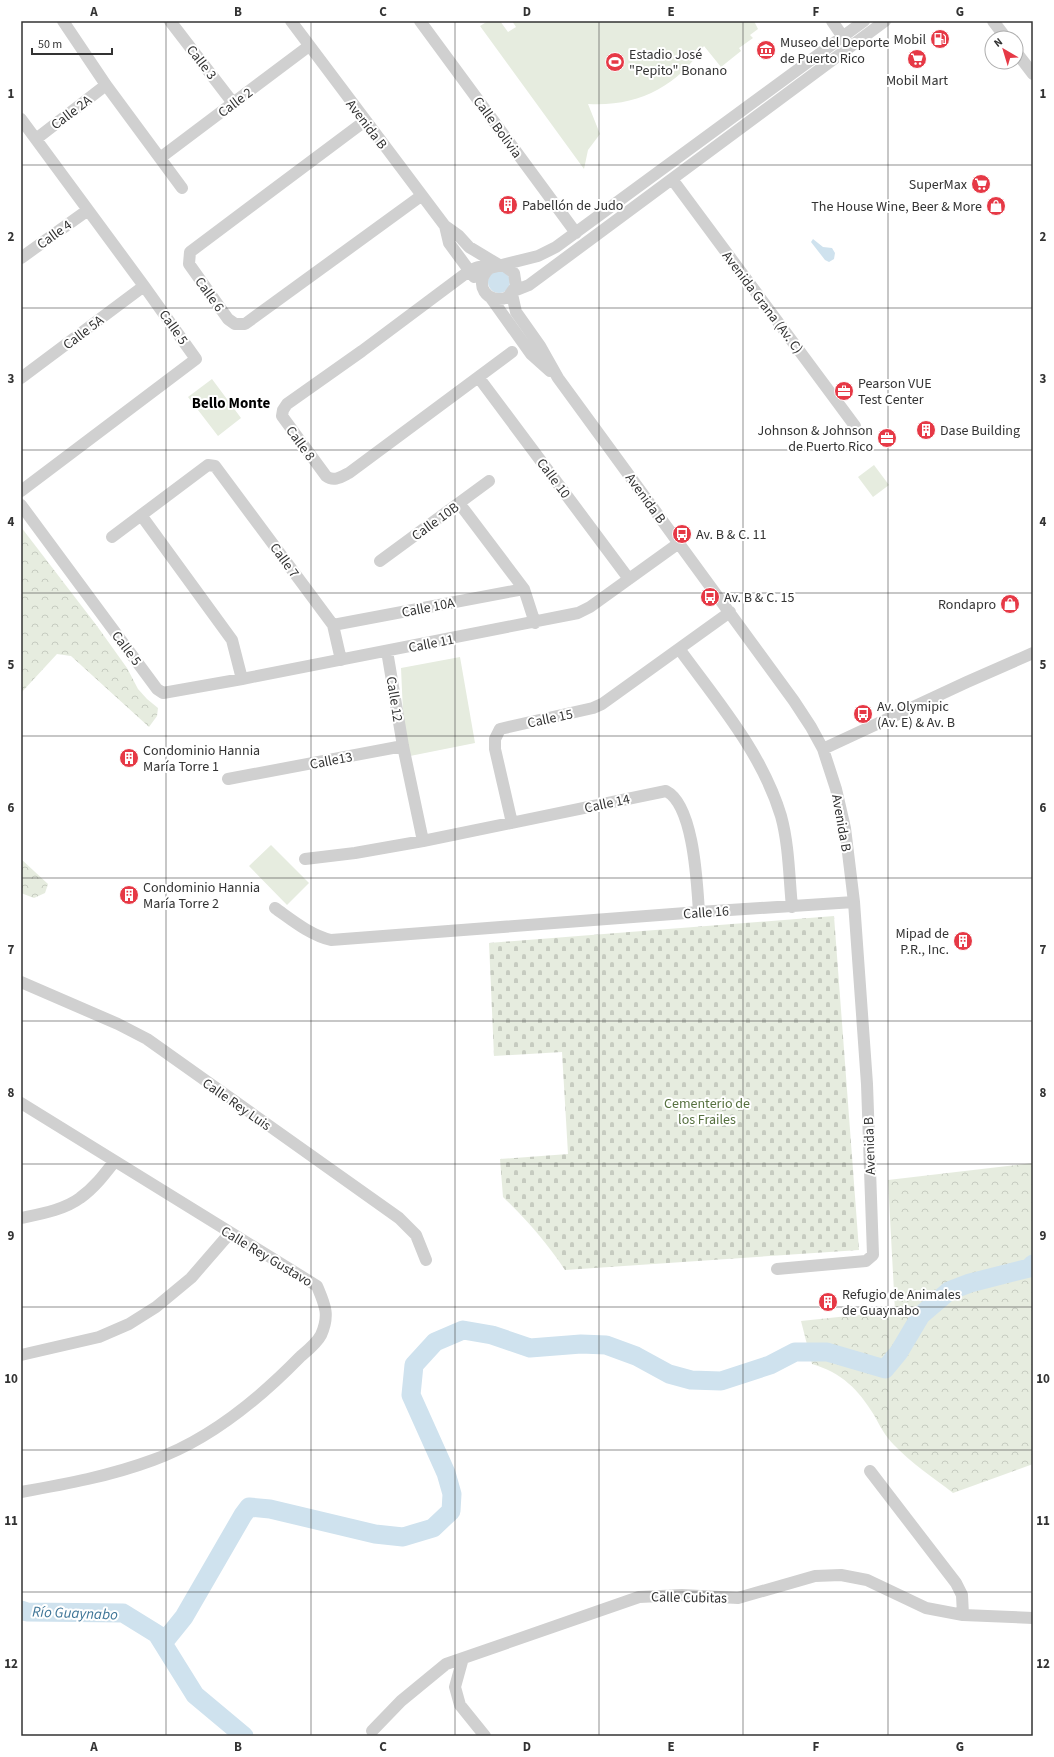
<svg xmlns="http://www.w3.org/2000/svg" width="1054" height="1757" font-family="'Source Sans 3',sans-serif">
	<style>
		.grass { fill: #e6ecdf }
		.forest { fill: url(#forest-crowns) }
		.cemetery { fill: url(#cemetery-stones) }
		.water { fill: #cfe2ee }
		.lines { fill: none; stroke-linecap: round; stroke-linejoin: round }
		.river { stroke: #cfe2ee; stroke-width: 19 }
		.street { stroke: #d0d0d0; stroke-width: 12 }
		.grid { fill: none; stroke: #333; stroke-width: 1; stroke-opacity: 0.55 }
		.labels { text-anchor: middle; stroke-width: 4; stroke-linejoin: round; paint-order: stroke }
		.poi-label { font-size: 14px; fill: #333; stroke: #fff; text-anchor: start }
		.street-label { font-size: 14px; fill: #333; stroke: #fff }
		.park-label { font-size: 14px; fill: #56703f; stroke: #fff }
		.neighbourhood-label { font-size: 15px; font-weight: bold; fill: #000; stroke: #fff }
		.water-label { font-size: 15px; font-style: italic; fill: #3f7597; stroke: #fff }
		.neatline { fill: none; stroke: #333; stroke-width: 1.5 }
		.grid-label { font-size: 13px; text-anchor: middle; font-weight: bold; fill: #333 }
	</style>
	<defs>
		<pattern id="forest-crowns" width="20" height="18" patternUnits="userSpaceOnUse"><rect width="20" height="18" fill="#e6ecdf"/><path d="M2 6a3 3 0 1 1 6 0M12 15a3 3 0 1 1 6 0" fill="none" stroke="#c6cbc0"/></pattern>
		<pattern id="cemetery-stones" width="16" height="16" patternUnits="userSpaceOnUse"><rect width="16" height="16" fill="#e6ecdf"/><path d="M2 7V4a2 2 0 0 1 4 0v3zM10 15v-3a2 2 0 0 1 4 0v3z" fill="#c6cbc0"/></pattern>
	</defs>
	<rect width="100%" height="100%" fill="#fff"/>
	<path class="grass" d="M488,21H500L508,32L516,27L512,21H754L758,29L750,35L753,38L739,48L741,51L721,67L704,46C677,87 637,107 588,104L600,134L588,150L584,169L480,26Z
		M212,379L241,418L218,436L188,397Z
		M874,465L889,485L873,497L858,477Z
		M460,657L475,743L405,757L401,668Z
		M271,845L309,883L287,905L249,866Z"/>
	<path class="forest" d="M21,527L97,626L127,668L138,689L147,699L158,708L157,716L149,727L71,656L57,654L21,693Z
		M21,859L48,884L45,893L34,898L21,893Z
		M1033,1163V1464L953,1493C934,1478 911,1463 894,1445C885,1436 880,1426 874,1415C858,1389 842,1373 812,1364L801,1321L895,1311L888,1180Z"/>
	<path class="cemetery" d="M834,916L859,1250L565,1270C546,1242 527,1220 503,1197L500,1159L568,1154L562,1052L494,1056L489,943Z"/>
	<path class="water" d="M813,239L823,247L832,248L835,253L834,259L829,262L825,260L811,242Z
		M488 282a11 11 0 1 1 22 0a11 11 0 1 1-22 0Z"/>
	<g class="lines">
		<path class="river" d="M21,1610L27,1612L123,1613L157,1634L195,1695L244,1736
			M163,1643L184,1617L243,1515L249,1507L270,1509L375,1534L403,1537L433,1528L451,1511L452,1494L446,1473L411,1395L414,1365L435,1342L463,1330L492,1335L530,1348L581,1344L606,1345L636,1356L669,1374L691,1380L721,1381L770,1365L795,1352H827L885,1369L899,1352L921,1315L949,1291L970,1283L1029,1268L1033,1264"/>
		<path class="street" d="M63,21L106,85L182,188
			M170,21L233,103
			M291,21L445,226L459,236L469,247L499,265
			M420,21L576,233
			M832,21L843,37
			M993,21L1006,38
			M1016,52L1033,74
			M21,119L144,286L196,359L21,491
			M365,121L190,252L189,264L228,319L235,324H245L421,196
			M36,139L106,85
			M160,158L309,46
			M672,179L855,426
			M445,226L449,243L474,277
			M21,258L88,210
			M503,265L514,273L516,286L508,297C487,306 472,283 490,268L538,256L556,247L864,21
			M490,268C482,265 477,267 469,271L362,351L287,404L283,410L282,416L326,476C334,482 341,477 349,473L512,352
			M514,291L529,285L885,21
			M512,294L516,312L540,346L558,378L794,701L811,727L823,749L836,789L845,828L854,902L867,1084L873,1255L866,1261L777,1269
			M491,298L531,354L550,371
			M21,378L144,286
			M479,378L629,579
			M459,503L524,589L535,623
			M21,505L157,689L163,693L242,679L578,613L590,607L679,543
			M141,515L232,640L242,679
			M112,537L208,465L215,466L333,625L341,660
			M380,561L489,481
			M333,625L524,589
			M680,650C718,702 762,753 781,816C789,845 789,877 792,907
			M387,651L403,746L423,841
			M823,749L967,682L1033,653
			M228,779L403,746
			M512,823L495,749V739L500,729L593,708L602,704L730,612
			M305,859L355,853L423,841L666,791C694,805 697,884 699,912
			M275,908C292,920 310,935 331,940L699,912L854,902
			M21,982L118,1024L147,1039L399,1218L416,1235L426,1260
			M21,1103L317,1286C325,1305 330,1315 321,1335C317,1343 307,1351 300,1357C259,1399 210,1440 153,1460C110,1476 66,1484 21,1492
			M21,1218C40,1214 64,1210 80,1198C94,1188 104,1175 114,1162
			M21,1355L99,1337L129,1324L156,1307L191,1278L230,1233
			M870,1471L956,1583L962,1595L963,1615
			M463,1658L455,1687L460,1705L485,1736
			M372,1731L401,1701L446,1664L639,1597L682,1595L738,1598L815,1576L841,1575L867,1580L926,1608L963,1615L1033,1618"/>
	</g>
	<path class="grid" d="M166,21V1736M311,21V1736M455,21V1736M599,21V1736M743,21V1736M888,21V1736M21,165H1033M21,308H1033M21,450H1033M21,593H1033M21,736H1033M21,878H1033M21,1021H1033M21,1164H1033M21,1307H1033M21,1450H1033M21,1592H1033"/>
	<defs>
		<symbol id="fuel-disc" viewBox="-11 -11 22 22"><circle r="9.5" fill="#e63946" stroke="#fff"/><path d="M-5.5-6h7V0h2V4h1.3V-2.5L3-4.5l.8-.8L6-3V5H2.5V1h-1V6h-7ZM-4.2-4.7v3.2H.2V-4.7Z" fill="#fff"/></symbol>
		<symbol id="museum-disc" viewBox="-11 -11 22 22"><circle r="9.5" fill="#e63946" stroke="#fff"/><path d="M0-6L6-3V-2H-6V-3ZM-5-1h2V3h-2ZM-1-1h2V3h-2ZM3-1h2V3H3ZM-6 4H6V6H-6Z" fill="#fff"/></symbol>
		<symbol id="supermarket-disc" viewBox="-11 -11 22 22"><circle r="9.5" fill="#e63946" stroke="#fff"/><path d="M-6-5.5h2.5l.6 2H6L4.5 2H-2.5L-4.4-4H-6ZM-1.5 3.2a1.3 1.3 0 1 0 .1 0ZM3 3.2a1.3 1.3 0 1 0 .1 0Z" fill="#fff"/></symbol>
		<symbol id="stadium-disc" viewBox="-11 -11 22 22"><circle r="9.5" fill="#e63946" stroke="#fff"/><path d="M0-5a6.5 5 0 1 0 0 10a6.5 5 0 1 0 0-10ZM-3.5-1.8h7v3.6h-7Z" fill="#fff"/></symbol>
		<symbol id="building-disc" viewBox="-11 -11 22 22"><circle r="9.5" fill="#e63946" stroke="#fff"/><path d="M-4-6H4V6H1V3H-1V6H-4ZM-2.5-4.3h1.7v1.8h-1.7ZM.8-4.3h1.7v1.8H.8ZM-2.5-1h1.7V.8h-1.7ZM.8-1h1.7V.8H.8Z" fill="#fff"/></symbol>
		<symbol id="shop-disc" viewBox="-11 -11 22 22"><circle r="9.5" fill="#e63946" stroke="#fff"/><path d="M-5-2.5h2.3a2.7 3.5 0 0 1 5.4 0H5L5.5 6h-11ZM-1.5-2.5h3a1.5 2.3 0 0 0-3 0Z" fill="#fff"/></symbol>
		<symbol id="office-disc" viewBox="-11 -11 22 22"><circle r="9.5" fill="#e63946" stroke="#fff"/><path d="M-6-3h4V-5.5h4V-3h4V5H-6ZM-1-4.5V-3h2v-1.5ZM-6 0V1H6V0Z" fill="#fff"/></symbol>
		<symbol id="bus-disc" viewBox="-11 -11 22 22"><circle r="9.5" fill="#e63946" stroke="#fff"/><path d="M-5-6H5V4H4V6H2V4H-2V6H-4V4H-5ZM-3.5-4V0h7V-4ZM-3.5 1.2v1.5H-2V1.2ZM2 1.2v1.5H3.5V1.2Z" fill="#fff"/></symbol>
	</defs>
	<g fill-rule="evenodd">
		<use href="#fuel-disc" x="929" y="28" width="22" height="22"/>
		<use href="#museum-disc" x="755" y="39" width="22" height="22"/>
		<use href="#supermarket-disc" x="906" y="48" width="22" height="22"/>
		<use href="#stadium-disc" x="604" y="51" width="22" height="22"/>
		<use href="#supermarket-disc" x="970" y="173" width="22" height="22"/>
		<use href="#building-disc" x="497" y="194" width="22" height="22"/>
		<use href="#shop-disc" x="985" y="195" width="22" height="22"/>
		<use href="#office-disc" x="833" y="380" width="22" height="22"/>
		<use href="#building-disc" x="915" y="419" width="22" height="22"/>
		<use href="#office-disc" x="876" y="427" width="22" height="22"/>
		<use href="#bus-disc" x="671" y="523" width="22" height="22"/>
		<use href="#bus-disc" x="699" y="586" width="22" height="22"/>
		<use href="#shop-disc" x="999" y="593" width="22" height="22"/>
		<use href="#bus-disc" x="852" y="703" width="22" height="22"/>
		<use href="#building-disc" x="118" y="747" width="22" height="22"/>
		<use href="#building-disc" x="118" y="884" width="22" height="22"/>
		<use href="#building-disc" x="952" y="930" width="22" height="22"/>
		<use href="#building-disc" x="817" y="1291" width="22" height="22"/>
	</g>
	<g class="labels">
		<g class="poi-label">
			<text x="926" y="44" text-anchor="end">Mobil</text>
			<text x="780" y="47">Museo del Deporte<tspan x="780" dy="16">de Puerto Rico</tspan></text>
			<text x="629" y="59">Estadio José<tspan x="629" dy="16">"Pepito" Bonano</tspan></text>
			<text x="917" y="85" text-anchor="middle">Mobil Mart</text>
			<text x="967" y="189" text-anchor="end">SuperMax</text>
			<text x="522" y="210">Pabellón de Judo</text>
			<text x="982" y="211" text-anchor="end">The House Wine, Beer &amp; More</text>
			<text x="858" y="388">Pearson VUE<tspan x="858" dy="16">Test Center</tspan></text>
			<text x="873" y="435" text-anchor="end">Johnson &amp; Johnson<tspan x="873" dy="16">de Puerto Rico</tspan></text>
			<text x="940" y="435">Dase Building</text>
			<text x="696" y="539">Av. B &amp; C. 11</text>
			<text x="724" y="602">Av. B &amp; C. 15</text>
			<text x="996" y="609" text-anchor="end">Rondapro</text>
			<text x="877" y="711">Av. Olymipic<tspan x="877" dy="16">(Av. E) &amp; Av. B</tspan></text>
			<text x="143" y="755">Condominio Hannia<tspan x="143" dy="16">María Torre 1</tspan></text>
			<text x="143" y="892">Condominio Hannia<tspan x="143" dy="16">María Torre 2</tspan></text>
			<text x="949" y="938" text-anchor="end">Mipad de<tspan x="949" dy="16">P.R., Inc.</tspan></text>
			<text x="842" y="1299">Refugio de Animales<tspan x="842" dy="16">de Guaynabo</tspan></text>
		</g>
		<g class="street-label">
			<text transform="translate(202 62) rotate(52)" y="5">Calle 3</text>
			<text transform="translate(235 102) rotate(-37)" y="5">Calle 2</text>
			<text transform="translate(71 112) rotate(-37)" y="5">Calle 2A</text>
			<text transform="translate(367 124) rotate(53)" y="5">Avenida B</text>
			<text transform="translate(498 127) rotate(54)" y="5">Calle Bolivia</text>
			<text transform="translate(54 234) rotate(-36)" y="5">Calle 4</text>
			<text transform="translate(210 294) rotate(54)" y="5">Calle 6</text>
			<text transform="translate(763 302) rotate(53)" y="5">Avenida Grana (Av. C)</text>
			<text transform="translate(174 327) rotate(55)" y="5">Calle 5</text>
			<text transform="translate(83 332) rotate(-37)" y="5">Calle 5A</text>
			<text transform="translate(301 443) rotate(54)" y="5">Calle 8</text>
			<text transform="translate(554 478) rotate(53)" y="5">Calle 10</text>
			<text transform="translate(646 498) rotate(54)" y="5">Avenida B</text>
			<text transform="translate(435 521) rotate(-36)" y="5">Calle 10B</text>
			<text transform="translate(285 560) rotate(54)" y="5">Calle 7</text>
			<text transform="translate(428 607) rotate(-11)" y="5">Calle 10A</text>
			<text transform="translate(431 643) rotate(-11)" y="5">Calle 11</text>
			<text transform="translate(127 648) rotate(53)" y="5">Calle 5</text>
			<text transform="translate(395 699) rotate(81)" y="5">Calle 12</text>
			<text transform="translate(550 718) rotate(-12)" y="5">Calle 15</text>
			<text transform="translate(331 760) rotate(-11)" y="5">Calle13</text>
			<text transform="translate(607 803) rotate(-12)" y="5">Calle 14</text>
			<text transform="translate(842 823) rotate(80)" y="5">Avenida B</text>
			<text transform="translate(706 912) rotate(-4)" y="5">Calle 16</text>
			<text transform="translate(237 1104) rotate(35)" y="5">Calle Rey Luis</text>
			<text transform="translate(869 1146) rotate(-92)" y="5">Avenida B</text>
			<text transform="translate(267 1256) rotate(31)" y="5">Calle Rey Gustavo</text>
			<text transform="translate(689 1597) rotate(1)" y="5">Calle Cubitas</text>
		</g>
		<g class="park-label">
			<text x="707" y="1108">Cementerio de<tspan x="707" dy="16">los Frailes</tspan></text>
		</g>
		<g class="neighbourhood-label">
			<text x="231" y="408">Bello Monte</text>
		</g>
		<g class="water-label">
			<text transform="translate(75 1613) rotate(2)" y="5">Río Guaynabo</text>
		</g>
	</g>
	<rect width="1054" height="1757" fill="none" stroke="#ffffff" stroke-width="44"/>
	<g transform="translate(1004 50) rotate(322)"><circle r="19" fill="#ffffff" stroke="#adadad"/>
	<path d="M0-3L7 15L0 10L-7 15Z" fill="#e63946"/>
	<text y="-6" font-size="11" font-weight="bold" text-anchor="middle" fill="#333333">N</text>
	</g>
	<path d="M32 48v6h80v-6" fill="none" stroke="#333333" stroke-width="2"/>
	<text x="38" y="48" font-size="12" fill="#333333" stroke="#ffffff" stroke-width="3" paint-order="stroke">50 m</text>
	<rect x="22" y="22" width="1010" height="1713" class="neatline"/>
	<g class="grid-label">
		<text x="94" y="16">A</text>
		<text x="238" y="16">B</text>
		<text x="383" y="16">C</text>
		<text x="527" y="16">D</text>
		<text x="671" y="16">E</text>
		<text x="816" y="16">F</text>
		<text x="960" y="16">G</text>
		<text x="11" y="98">1</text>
		<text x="1043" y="98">1</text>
		<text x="11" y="241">2</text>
		<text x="1043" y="241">2</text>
		<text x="11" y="383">3</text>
		<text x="1043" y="383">3</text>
		<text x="11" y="526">4</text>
		<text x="1043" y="526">4</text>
		<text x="11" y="669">5</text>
		<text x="1043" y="669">5</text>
		<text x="11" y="812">6</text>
		<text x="1043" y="812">6</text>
		<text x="11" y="954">7</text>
		<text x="1043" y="954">7</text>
		<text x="11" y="1097">8</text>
		<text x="1043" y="1097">8</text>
		<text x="11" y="1240">9</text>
		<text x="1043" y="1240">9</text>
		<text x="11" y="1383">10</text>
		<text x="1043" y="1383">10</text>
		<text x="11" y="1525">11</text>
		<text x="1043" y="1525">11</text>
		<text x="11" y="1668">12</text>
		<text x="1043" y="1668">12</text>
		<text x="94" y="1751">A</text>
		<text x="238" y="1751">B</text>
		<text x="383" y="1751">C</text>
		<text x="527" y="1751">D</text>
		<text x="671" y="1751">E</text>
		<text x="816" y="1751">F</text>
		<text x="960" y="1751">G</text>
	</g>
</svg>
